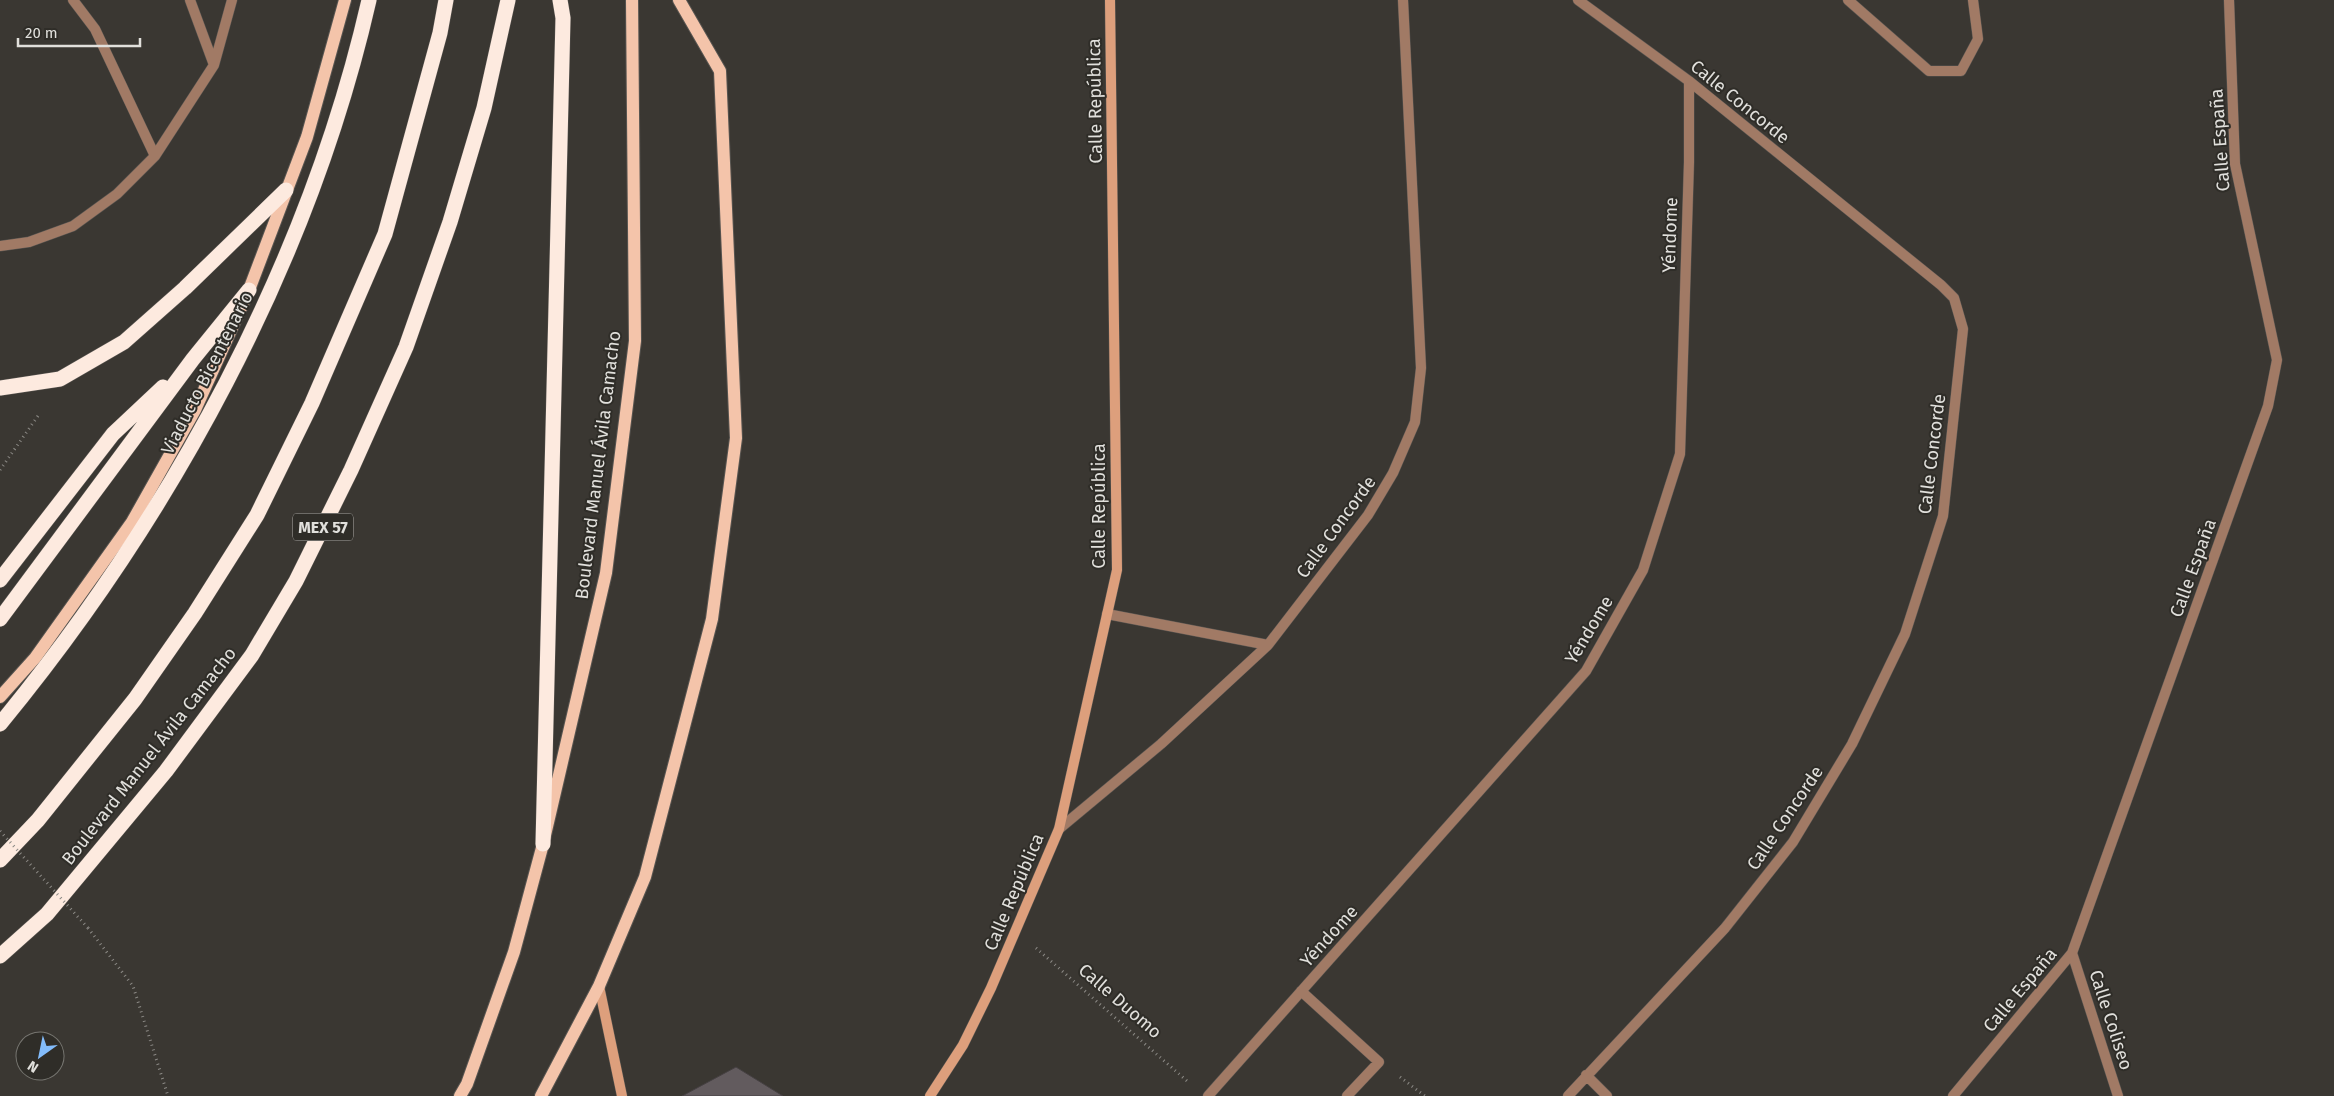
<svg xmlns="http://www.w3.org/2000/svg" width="2334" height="1096" font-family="'Fira Sans',sans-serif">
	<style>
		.building { fill: #625b5e; stroke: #454042 }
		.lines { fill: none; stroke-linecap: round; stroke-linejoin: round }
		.lane-casing { stroke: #585551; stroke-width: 11 }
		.street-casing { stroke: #585551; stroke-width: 11 }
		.secondary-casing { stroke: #585551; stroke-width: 11 }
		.primary-casing { stroke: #585551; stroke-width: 14 }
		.highway-casing { stroke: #585551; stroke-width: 16 }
		.path { stroke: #8c8a86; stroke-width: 3; stroke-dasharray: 1 4; stroke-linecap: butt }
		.lane { stroke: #a17a65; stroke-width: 10 }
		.street { stroke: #a17a65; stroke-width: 10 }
		.secondary { stroke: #dd9f7c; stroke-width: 10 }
		.primary { stroke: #f4c4aa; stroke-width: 12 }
		.highway { stroke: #fdeadf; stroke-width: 15 }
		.path-bridge { stroke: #8c8a86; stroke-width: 3; stroke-dasharray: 1 4; stroke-linecap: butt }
		.labels { text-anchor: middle; stroke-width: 4; stroke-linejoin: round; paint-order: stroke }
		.shield { fill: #2f2d28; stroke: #acaaa6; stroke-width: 1 }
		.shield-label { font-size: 16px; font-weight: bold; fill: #e1e0dc }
		.street-label { font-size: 18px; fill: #e1e0dc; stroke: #2f2d28 }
	</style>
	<rect width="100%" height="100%" fill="#3a3732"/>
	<path class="building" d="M736,1067L783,1096H682Z"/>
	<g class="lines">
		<defs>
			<path id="lane" d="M73,0L95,29L155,156
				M190,0L214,65
				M0,246L29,242L73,226L117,194L155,156L214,65L232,0"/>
			<path id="street" d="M1848,0L1929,71H1961L1978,39L1973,0
				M1107,614L1268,645
				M1059,829L1161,744L1268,645L1368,515L1393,473L1415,422L1421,368L1403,0
				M2072,953L2118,1096
				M1301,991L1379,1062L1347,1096
				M1586,1075L1607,1096
				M1208,1096L1586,671L1643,570L1680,454L1689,162V81
				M1568,1096L1725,928L1793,842L1852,744L1905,634L1943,516L1963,329L1954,298L1941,285L1689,81L1578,0
				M1953,1096L2072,953L2268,406L2277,360L2235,164L2229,0"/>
			<path id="secondary" d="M599,986L622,1096
				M930,1096L963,1045L991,988L1059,829L1117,570L1110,0"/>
			<path id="primary" d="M0,697L35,658L132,522L195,410L249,290L307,137L345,0
				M460,1096L467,1084L514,952L543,844L606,573L635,341L632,0
				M541,1096L599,986L645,877L712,619L736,438L720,71L679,0"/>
			<path id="highway" d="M0,388L60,379L124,342L185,288L286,190
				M0,580L113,434L163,387
				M0,619L193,359L249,290
				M0,724C171,516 309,263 369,0
				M543,844L563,18L560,0
				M0,860L38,820L135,699L195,613L257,515L312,403L385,234L440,33L446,0
				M0,956L47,914L166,771L252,655L296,581L351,470L406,347L450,222L484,108L508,0"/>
		</defs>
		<use href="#lane" class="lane-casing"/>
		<use href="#street" class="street-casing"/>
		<use href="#secondary" class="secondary-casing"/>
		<use href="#primary" class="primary-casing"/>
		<use href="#highway" class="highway-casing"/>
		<path class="path" d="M0,470L40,413
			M88,928L133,986L168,1096
			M1036,948L1187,1081
			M1400,1077L1425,1096"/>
		<use href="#lane" class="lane"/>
		<use href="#street" class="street"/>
		<use href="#secondary" class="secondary"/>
		<use href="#primary" class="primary"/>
		<use href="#highway" class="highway"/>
		<path class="path-bridge" d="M0,831L88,928"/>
	</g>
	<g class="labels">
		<rect class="shield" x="293" y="513.5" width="60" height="27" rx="4"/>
		<g class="shield-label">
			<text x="323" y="533">MEX 57</text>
		</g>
		<g class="street-label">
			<text transform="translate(1095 101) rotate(-91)" y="6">Calle República</text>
			<text transform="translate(1740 102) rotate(39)" y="6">Calle Concorde</text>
			<text transform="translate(2220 140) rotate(-94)" y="6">Calle España</text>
			<text transform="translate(1670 235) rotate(-88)" y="6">Yéndome</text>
			<text transform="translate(207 373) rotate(-63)" y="6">Viaducto Bicentenario</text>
			<text transform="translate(1932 454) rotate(-83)" y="6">Calle Concorde</text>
			<text transform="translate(598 465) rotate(-83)" y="6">Boulevard Manuel Ávila Camacho</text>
			<text transform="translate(1099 506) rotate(-90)" y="6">Calle República</text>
			<text transform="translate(1336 527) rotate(-54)" y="6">Calle Concorde</text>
			<text transform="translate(2193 568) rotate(-70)" y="6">Calle España</text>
			<text transform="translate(1589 630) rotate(-59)" y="6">Yéndome</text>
			<text transform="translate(149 756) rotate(-52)" y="6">Boulevard Manuel Ávila Camacho</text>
			<text transform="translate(1785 818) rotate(-56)" y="6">Calle Concorde</text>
			<text transform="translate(1014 892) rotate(-67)" y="6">Calle República</text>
			<text transform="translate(1329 936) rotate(-48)" y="6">Yéndome</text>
			<text transform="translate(2020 990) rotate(-50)" y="6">Calle España</text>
			<text transform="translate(1120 1001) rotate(41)" y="6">Calle Duomo</text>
			<text transform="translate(2111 1020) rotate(72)" y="6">Calle Coliseo</text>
		</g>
	</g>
	<g transform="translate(40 1056) rotate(213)"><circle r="24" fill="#2f2d28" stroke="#767570"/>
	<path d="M0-4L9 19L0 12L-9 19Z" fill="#83bcfb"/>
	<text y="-8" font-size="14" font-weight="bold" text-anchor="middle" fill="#e1e0dc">N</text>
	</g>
	<path d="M18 38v8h122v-8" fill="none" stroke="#e1e0dc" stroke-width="2.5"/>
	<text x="25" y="38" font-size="15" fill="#e1e0dc" stroke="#2f2d28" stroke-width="4" paint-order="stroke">20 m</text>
</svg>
